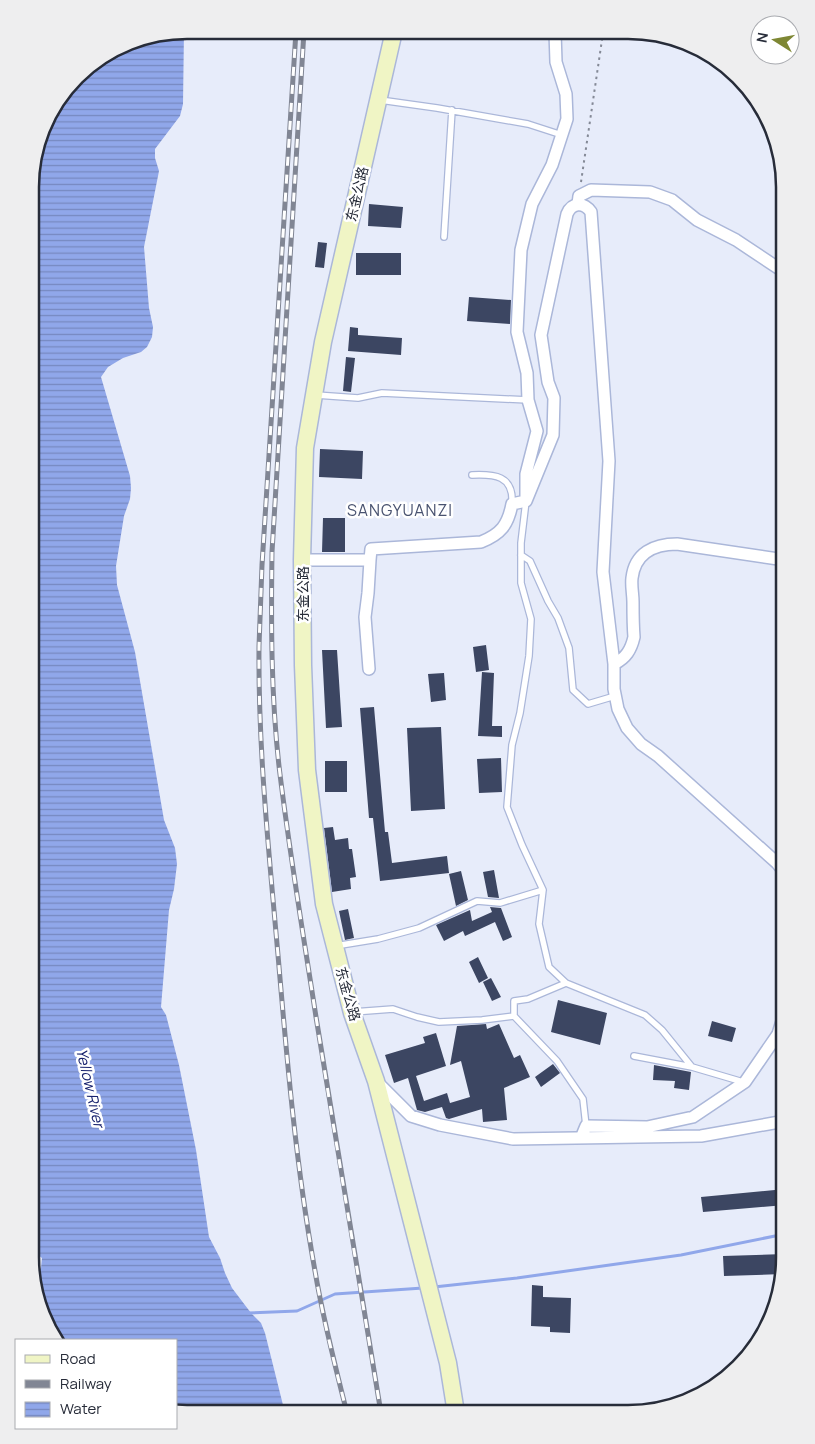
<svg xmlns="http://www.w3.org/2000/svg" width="815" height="1444" font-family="Manrope,'Noto Sans SC',sans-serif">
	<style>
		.water { fill: url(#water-rules) }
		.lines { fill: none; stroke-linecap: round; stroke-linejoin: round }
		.stream { stroke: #90a7ea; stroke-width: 3 }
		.building { fill: #3c4662 }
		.lane-casing { stroke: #abb7d9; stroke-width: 8 }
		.street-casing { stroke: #abb7d9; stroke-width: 14 }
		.secondary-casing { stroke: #abb7d9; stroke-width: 19 }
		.path { stroke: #848996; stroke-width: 2; stroke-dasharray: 2.5 4; stroke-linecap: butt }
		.lane { stroke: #fff; stroke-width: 5.5 }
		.street { stroke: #fff; stroke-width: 11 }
		.secondary { stroke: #f0f5c5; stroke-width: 16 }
		.rail-casing { stroke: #818694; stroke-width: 5 }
		.rail { stroke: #fff; stroke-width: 3; stroke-dasharray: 9; stroke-linecap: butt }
		.labels { text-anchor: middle; stroke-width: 5; stroke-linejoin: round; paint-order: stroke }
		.street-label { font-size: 14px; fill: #272c39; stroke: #fff }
		.water-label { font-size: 15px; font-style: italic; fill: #17226e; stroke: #fff }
		.quarter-label { font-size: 16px; letter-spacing: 1px; fill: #495370; stroke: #fff }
		.rim { fill: none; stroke: #272c39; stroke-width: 2.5 }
	</style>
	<defs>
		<pattern id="water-rules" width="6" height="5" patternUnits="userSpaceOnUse" patternTransform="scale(1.25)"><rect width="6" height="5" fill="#90a7ea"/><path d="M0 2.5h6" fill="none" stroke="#7688bf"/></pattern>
	</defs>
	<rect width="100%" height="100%" fill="#e7ecfa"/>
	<path class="water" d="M184,30L183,104L180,116L155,149V158L159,171L144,247L149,308L153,327L152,337L147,347L141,352L123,358L108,367L101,377L130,476L131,488L130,499L124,516L116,566L117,585L135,652L164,820L175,848L177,864L174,889L169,910L161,1007L166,1015L179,1065L196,1150L209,1237L220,1258L225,1273L232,1288L251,1313L261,1323L265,1333L285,1413H176V1340H60L38,1308L33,1277L41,1268L42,1258L38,1255L30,1252L31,166L46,117L83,69L127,42Z"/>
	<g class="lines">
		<path class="stream" d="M434,1287L517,1278L681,1255L780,1235H785
			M248,1313L297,1311L335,1294L423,1288"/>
	</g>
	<path class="building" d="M369,204L403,207L401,228L368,226Z
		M318,242L327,243L324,268L315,267Z
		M356,253H401V275H356Z
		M469,297L511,300L510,324L467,321Z
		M350,327L358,328V335L402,338L401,355L348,351Z
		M346,357L355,358L351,392L343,391Z
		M320,449L363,451L362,479L319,477Z
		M323,518H345V552H322Z
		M486,645L489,670L476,672L473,647Z
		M322,650H337L342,727L326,728Z
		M482,672L494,673L492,726H502V737L478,736Z
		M444,673L446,700L431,702L428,674Z
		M374,707L385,832H388L392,863L447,856L449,873L380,881L373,818H369L360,708Z
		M441,727L445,809L411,811L407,728Z
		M501,758L502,792L479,793L477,759Z
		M325,761H347V792H325Z
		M333,827L335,840L348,838L349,849H352L356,877L350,878L351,889L332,892L324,828Z
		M494,870L499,898L488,897L483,872Z
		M461,871L468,900L456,906L449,874Z
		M490,907L501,908L512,937L503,941L495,922L465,936L463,931L444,941L436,925L470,910L472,921L492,912Z
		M348,909L354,938L345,940L339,911Z
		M478,957L488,978L479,983L469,962Z
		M491,978L501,997L492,1001L483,982Z
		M558,1000L607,1013L600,1045L551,1032Z
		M712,1021L736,1028L732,1042L708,1036Z
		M486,1024L487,1029L499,1024L514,1058L520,1055L530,1077L504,1088L507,1120L483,1122L482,1109L449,1119L446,1118L442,1107L425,1112L417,1110L408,1078L394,1083L385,1055L425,1043L423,1037L436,1033L446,1066L416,1076L424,1101L447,1093L450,1103L470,1097L461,1061L450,1065L457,1026Z
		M553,1064L560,1073L541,1087L535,1077Z
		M654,1065L691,1072L689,1090L674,1088L675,1081L653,1080Z
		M785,1189V1205L703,1212L701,1197Z
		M785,1254L783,1274L724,1276L723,1256Z
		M532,1285L543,1286V1297L571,1298L570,1333L550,1332V1327L531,1326Z"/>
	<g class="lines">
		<defs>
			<path id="lane" d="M380,100L437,108L528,124L562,135
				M444,237L452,110
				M316,395L358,398L382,393L528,400
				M472,475C494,474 514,475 512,504
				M526,501L521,543V583L531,619L529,656L520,713L512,745L507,807L522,845L543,890L539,924L549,967L566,983L645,1015L662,1030L692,1067L743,1082
				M521,555L530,561L548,601L558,618L569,648L573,690L588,704L615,696
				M335,946L378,939L419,928L477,901L500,903L543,890
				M566,983L528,999L514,1001V1016L557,1061L583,1099L586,1126
				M353,1012L393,1009L417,1017L439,1022L482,1020L514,1016
				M634,1056L692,1067"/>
			<path id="street" d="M578,204L579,196L591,190L650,192L672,200L697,220L736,240L778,268L785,269
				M526,496V474L537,431L528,400L527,373L517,332L521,250L532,204L552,165L567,119L566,94L556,62L555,32
				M526,501L553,435L554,398L548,382L541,335L567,214C572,202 584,202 591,212L609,461L603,572L614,664V689L618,709L627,728L641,744L658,756L777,863L785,873
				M302,560H370L371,549L481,542C501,534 508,525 512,504L526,501
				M614,664C626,658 631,650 634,637C633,625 633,613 633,602C633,594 631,586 632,578C635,553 654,544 677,544L785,560
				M369,669L365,617L368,593L370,560
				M377,1082L411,1116L440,1125L513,1139L701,1136L785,1121
				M581,1138L586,1126L647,1127L693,1117L745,1082L778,1034L785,1011"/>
			<path id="secondary" d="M394,31L323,342L305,448L302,560L303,665L307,770L324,904L352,1013L376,1081L448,1363L456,1413"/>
		</defs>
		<use href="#lane" class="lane-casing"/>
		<use href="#street" class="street-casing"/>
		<use href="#secondary" class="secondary-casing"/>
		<path class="path" d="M581,182L603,33"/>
		<use href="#lane" class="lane"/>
		<use href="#street" class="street"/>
		<use href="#secondary" class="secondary"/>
		<defs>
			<path id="rail" d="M296,31L262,565C261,592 260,619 259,646C258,749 269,853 278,955C287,1061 296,1166 315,1271C323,1319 335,1366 347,1413
				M304,31L272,552C271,623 271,695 279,766C289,850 303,933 316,1017C337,1149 359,1281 381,1413"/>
		</defs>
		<use href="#rail" class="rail-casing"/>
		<use href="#rail" class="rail"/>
	</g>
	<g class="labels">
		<g class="street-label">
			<text transform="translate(357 194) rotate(-77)" y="5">东金公路</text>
			<text transform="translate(303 594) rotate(-90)" y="5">东金公路</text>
			<text transform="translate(348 994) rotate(74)" y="5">东金公路</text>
		</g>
		<g class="water-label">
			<text transform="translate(90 1088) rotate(77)" y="5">Yellow River</text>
		</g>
		<g class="quarter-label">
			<text x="400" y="516">SANGYUANZI</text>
		</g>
	</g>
	<path d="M0 0H815V1444H0ZM187 39H628A148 148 0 0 1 776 187V1257A148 148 0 0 1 628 1405H187A148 148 0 0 1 39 1257V187A148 148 0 0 1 187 39Z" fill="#eeeeef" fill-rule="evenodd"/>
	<path class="rim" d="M187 39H628A148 148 0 0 1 776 187V1257A148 148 0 0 1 628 1405H187A148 148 0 0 1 39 1257V187A148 148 0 0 1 187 39Z"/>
	<rect x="15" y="1339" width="162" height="90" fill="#ffffff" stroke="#a9abb0"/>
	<rect x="25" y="1355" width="25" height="8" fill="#f0f5c5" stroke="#a9abb0"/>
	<text x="60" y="1364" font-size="15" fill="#272c39">Road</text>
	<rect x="25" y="1380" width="25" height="8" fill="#818694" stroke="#a9abb0"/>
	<text x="60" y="1389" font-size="15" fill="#272c39">Railway</text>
	<rect x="25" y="1402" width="25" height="15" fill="url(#water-rules)" stroke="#a9abb0"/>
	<text x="60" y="1414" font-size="15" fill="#272c39">Water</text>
	<g transform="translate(775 40) rotate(281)"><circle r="24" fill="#ffffff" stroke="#a9abb0"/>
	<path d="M0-4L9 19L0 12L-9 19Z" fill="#7e8734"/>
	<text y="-8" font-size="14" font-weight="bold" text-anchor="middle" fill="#272c39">N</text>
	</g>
</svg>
